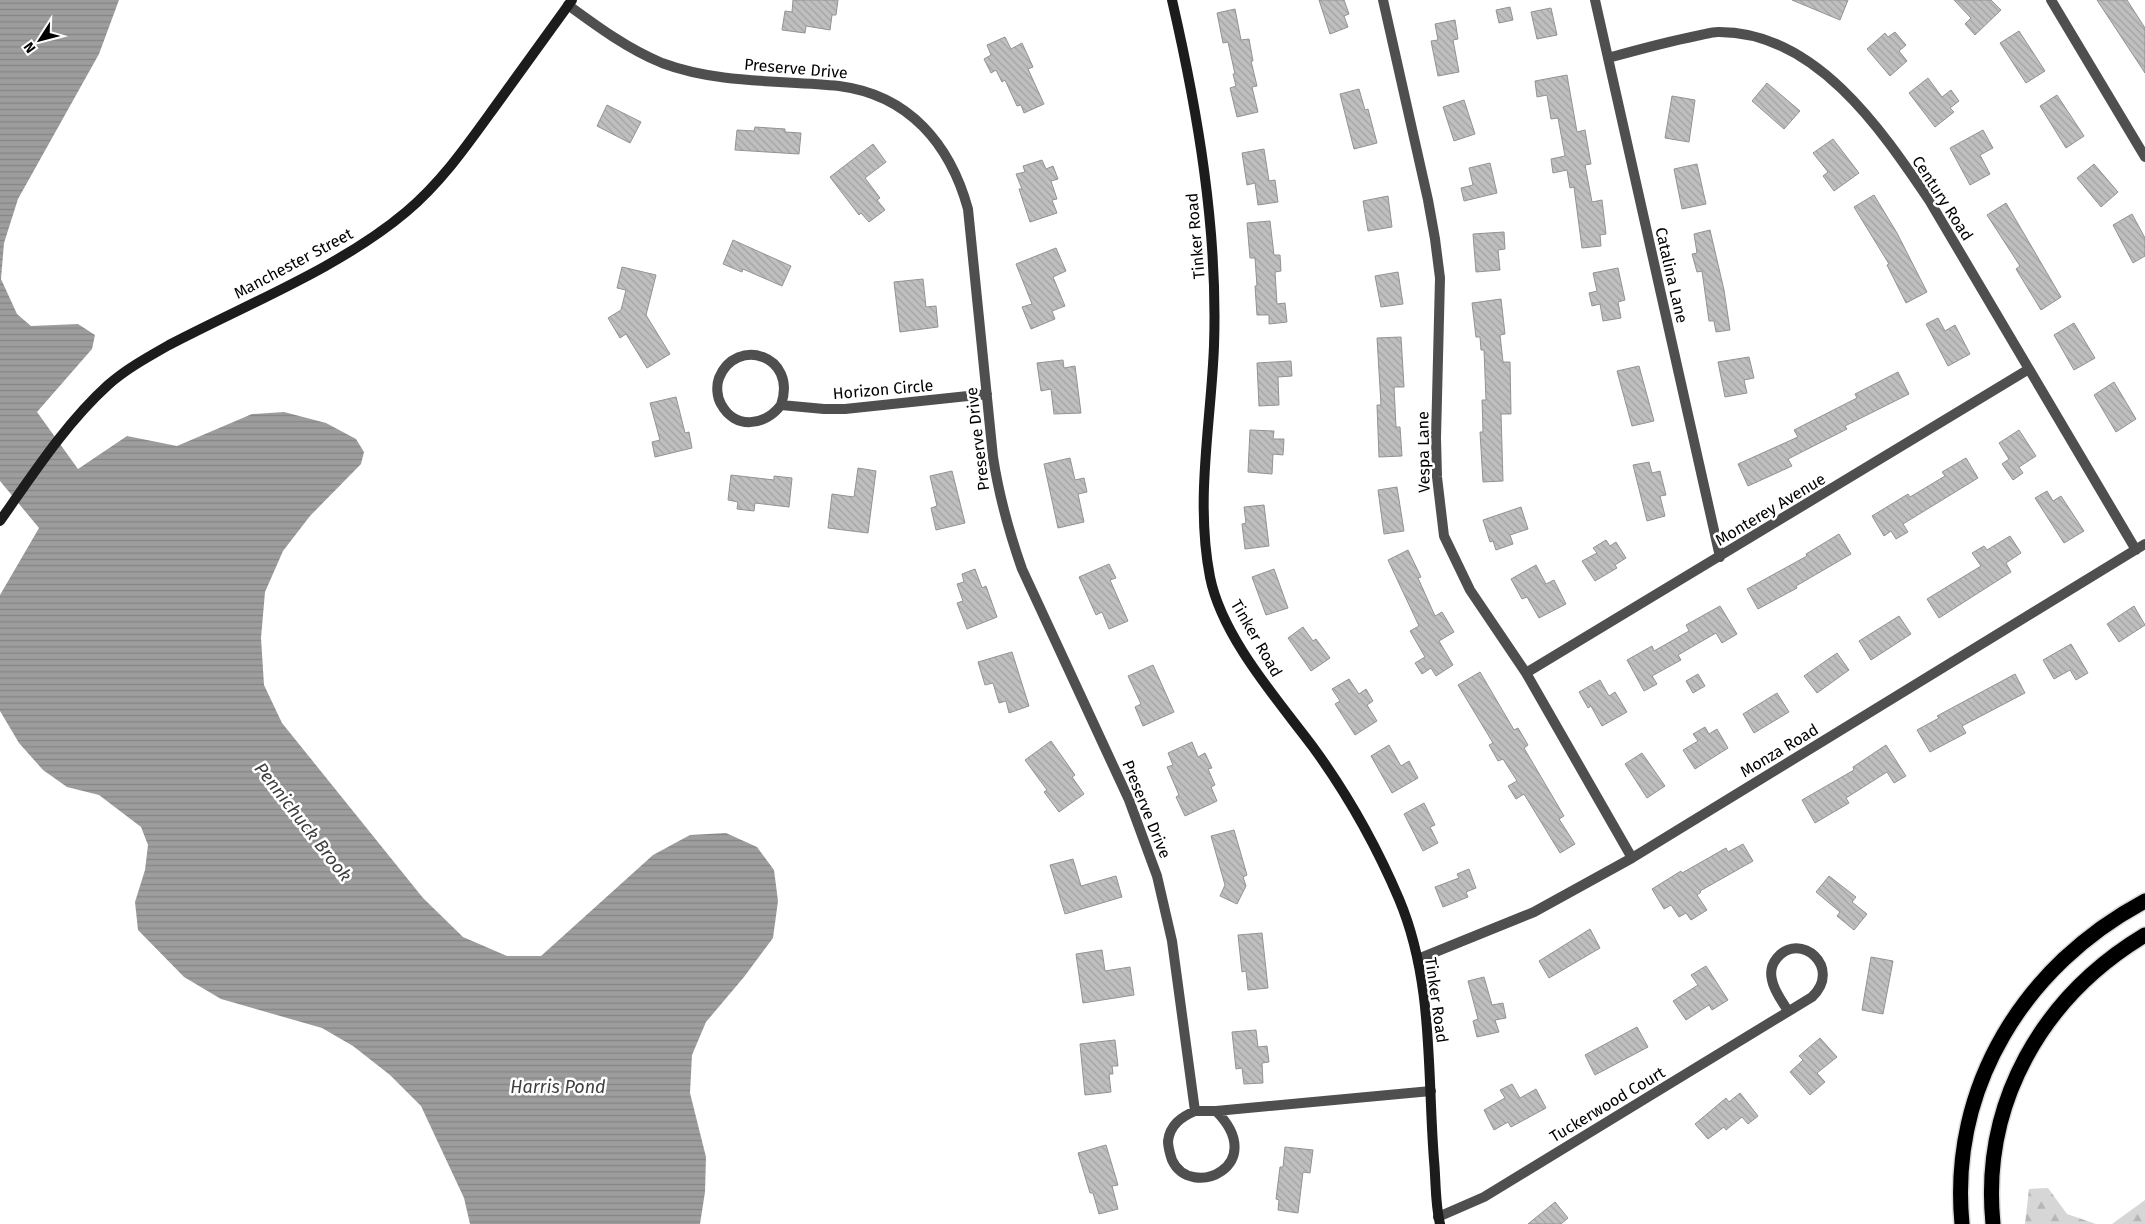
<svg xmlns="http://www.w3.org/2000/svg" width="2145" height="1224" font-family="'Fira Sans',sans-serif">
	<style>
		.forest { fill: url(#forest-firs) }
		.water { fill: url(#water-rules) }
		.building { fill: url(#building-back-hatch); stroke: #939393 }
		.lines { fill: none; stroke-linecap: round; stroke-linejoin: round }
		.highway-casing { stroke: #dbdbdb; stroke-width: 18 }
		.street { stroke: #4f4f4f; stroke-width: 10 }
		.secondary { stroke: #1c1c1c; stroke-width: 10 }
		.highway { stroke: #000; stroke-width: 15 }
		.labels { text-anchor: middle; stroke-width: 5; stroke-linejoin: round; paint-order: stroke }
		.street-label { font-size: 16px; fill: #000; stroke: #fff }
		.water-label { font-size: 18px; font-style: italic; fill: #3e3e3e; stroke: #fff }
	</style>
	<defs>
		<pattern id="forest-firs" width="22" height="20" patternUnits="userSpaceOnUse" patternTransform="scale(1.25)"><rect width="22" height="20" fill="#d6d6d6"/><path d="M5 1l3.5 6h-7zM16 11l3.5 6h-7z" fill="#b6b6b6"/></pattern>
		<pattern id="water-rules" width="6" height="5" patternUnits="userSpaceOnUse" patternTransform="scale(1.25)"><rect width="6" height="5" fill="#9d9d9d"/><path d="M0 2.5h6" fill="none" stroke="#858585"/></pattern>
		<pattern id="building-back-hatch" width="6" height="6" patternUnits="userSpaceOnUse" patternTransform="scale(1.25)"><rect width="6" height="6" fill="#bfbfbf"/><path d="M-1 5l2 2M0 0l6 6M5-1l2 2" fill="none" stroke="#a2a2a2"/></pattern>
	</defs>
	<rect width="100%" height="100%" fill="#fff"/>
	<path class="forest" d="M2048,1188L2067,1214L2096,1224H2025L2029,1189Z
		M2145,1200V1224H2112Z"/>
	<path class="water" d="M0,0H119L99,54L18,199L4,243L1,279L17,314L31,326L78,324L95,335L92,349L37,412L78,469L127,436L177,446L252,414L284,412L326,423L356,439L364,452L361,464L310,516L283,551L265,592L261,638L264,685L282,723L423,898L463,937L507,956H541L653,855L690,835L726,833L757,847L774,870L778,901L773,938L744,977L706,1022L692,1055L690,1093L706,1157L705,1192L700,1224H470L464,1198L421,1106L390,1075L353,1046L322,1028L221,999L184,977L138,930L135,902L145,870L148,845L141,827L99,795L67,787L43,770L19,743L0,711V595L39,528L0,481Z"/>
	<path class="building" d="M793,0H838L836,15H832L830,30L806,26L805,33L782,30L785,11L792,12Z
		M1319,0H1344L1349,14L1344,16L1348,27L1330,34Z
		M1792,0H1848L1840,20Z
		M1954,0H1991L2001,10L1975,35L1965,24L1971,18Z
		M2097,0H2127L2145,28V73Z
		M1510,7L1513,20L1499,23L1496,10Z
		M1551,8L1557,35L1537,39L1531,12Z
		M1235,9L1241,40L1249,39L1253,61H1251L1257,86L1252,87L1258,112L1237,117L1230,88L1236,86L1233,74H1235L1228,42L1223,43L1217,13Z
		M1455,20L1458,39L1453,40L1459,72L1438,76L1431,41L1438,40L1435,24Z
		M2019,31L2045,71L2026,83L2000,43Z
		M1895,32L1906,45L1899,51L1907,61L1890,76L1867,49L1885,33L1888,37Z
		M1005,37L1011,49L1022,43L1033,67L1028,69L1044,104L1024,113L1021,105L1017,106L1005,80L1002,82L996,70L991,73L984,59L991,55L987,45Z
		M1567,75L1577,132L1585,130L1591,164L1585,165L1592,202L1602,200L1606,234L1600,235L1601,246L1582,248L1574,187L1570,188L1567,170L1553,173L1551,159L1565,156L1558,118L1551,119L1547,95L1537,97L1535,81Z
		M1928,78L1942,97L1951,90L1959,101L1950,108L1954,112L1935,127L1909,93Z
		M1767,83L1800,111L1784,129L1752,101Z
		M1359,89L1365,110L1368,109L1377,143L1354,149L1340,94Z
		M2057,95L2084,136L2066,148L2040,106Z
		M1672,96L1695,100L1689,142L1665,138Z
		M1464,100L1475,134L1454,141L1443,107Z
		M607,105L641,122L630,143L597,126Z
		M755,127L785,129V132L801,133L799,154L735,150L737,130L754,131Z
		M1983,130L1993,148L1980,155L1990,174L1970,185L1950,148Z
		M1833,139L1859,173L1834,191L1823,176L1828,172L1813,153Z
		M873,144L886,162L865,178L880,198L877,200L885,210L869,222L861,213L859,215L830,177Z
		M1264,149L1269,181L1275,180L1278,202L1258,205L1255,183L1247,185L1242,153Z
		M1042,160L1046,169L1053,166L1058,179L1051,181L1057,199L1052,200L1057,213L1030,222L1019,189H1022L1016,174L1025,172L1023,166Z
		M1490,163L1497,193L1464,201L1461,188L1473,185L1469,168Z
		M1697,164L1706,204L1682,209L1674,169Z
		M2094,164L2118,192L2101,207L2077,178Z
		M1874,195L1897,233L1927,292L1906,303L1887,265L1889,264L1854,207Z
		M1388,196L1392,227L1368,231L1363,201Z
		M2006,203L2061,297L2041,310L2016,269L2020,266L1987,215Z
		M2132,214L2145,238V256L2133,263L2113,225Z
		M1270,221L1274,255H1280L1281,271L1275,272L1277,304L1285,303L1287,322L1269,324V315H1257L1255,286H1257L1255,258H1250L1247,223Z
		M1710,230L1724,290L1730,330L1716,332L1714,321H1709L1702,271L1697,272L1692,254L1697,253L1694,234Z
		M1504,232L1505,249L1498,250L1500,270L1476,272L1473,234Z
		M733,240L791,266L782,286L743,269L742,272L723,264Z
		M1056,248L1066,271L1053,277L1065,306L1052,311L1055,319L1031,329L1022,307L1032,304L1016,264Z
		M622,267L656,275L646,315L670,354L647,368L626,334L620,338L608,318L621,310L626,290L617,288Z
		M1618,268L1625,300L1618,302L1621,318L1603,321L1600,304L1592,306L1589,293L1597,291L1593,273Z
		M1398,272L1403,304L1381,307L1375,276Z
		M923,279L926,307L936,306L938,327L900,332L894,282Z
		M1501,299L1505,334L1500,335L1503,362H1510L1511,414H1501L1503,481L1483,482L1480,432H1483L1482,400H1486L1484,350H1481L1480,337H1476L1472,303Z
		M1938,318L1945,331L1955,325L1970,354L1948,366L1926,324Z
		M2074,323L2095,358L2074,370L2054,335Z
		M1401,337L1404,387H1394L1396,427H1400L1402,456L1379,457L1377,405H1381L1377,338Z
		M1749,357L1754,378L1744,380L1747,393L1725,397L1718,362Z
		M1063,360L1064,368L1075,366L1081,413L1054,414L1051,389L1041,391L1037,363Z
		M1291,361L1292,376L1278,377L1279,405L1259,406L1257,363Z
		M1639,366L1654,421L1632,426L1617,371Z
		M1898,372L1909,394L1845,426L1847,429L1788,459L1792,466L1748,486L1738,464L1798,437L1794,430L1857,398L1855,394Z
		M2114,382L2136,419L2116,432L2094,395Z
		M676,397L685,433L689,432L692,448L655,457L652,442L660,440L650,403Z
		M1250,430L1274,431L1273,439H1284L1283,455L1273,454L1272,474L1248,472Z
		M2019,430L2036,456L2019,467L2023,473L2013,480L2002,464L2009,459L1999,443Z
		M1070,458L1075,480L1084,478L1087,492L1078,494L1084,522L1058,528L1044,464Z
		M1966,458L1978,478L1903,524L1908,532L1896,539L1891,531L1884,536L1872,516L1908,494L1910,497L1945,476L1942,472Z
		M1649,462L1652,473L1660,471L1666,495L1660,496L1665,516L1647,521L1633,465Z
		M858,468L876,471L868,533L828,528L832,494L854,497Z
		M952,471L965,523L936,530L931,508L937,506L930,476Z
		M731,475L774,480V476L792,478L789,507L755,503L754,511L737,509L738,502L728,500Z
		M1397,487L1404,531L1384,534L1378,490Z
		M2047,491L2053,501L2061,496L2084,531L2064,543L2035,498Z
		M1264,505L1269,546L1245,549L1242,524L1246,523L1244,507Z
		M1521,507L1528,529L1510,535L1513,544L1496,550L1493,541L1490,542L1483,520Z
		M1839,534L1851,554L1796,586L1797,588L1758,609L1747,589L1807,556L1806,554Z
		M2010,536L2021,553L2006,563L2011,572L1939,618L1927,599L1981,566L1972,553L1984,546L1987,550Z
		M1606,540L1610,546L1616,542L1626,558L1615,565L1617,568L1595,581L1582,561L1597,553L1593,548Z
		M1408,550L1421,577L1418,578L1435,616L1442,612L1454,632L1439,641L1453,665L1436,676L1431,668L1422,674L1415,663L1425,657L1410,631L1419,626L1388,560Z
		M1109,564L1116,578L1110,580L1128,621L1109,629L1102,612L1096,615L1079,577Z
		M1536,565L1546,584L1554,580L1566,604L1539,618L1527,597L1522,599L1511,579Z
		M975,569L982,588L986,586L997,617L967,629L957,603L963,601L957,584L964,582L962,574Z
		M1274,569L1288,608L1266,615L1252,577Z
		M1720,606L1737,634L1722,643L1716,633L1678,655L1681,660L1652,676L1657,684L1644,691L1627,660L1652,646L1654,651L1689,631L1686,625Z
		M2134,606L2145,625L2119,642L2107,624Z
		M1899,616L1911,634L1871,660L1859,641Z
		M1303,627L1313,641L1316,639L1330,658L1311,671L1288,638Z
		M2071,644L2088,673L2076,680L2070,670L2054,679L2043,660Z
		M1012,652L1029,706L1009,713L1006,701L999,703L993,683L985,685L978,662Z
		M1837,653L1849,670L1817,693L1804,676Z
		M1153,665L1174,712L1143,726L1135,707L1141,704L1128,676Z
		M1480,672L1514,730L1518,728L1528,745L1524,748L1564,816L1559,819L1575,844L1560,853L1524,794L1516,799L1508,786L1517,781L1503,759L1498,761L1489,745L1493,743L1458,685Z
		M1698,674L1705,686L1693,693L1686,681Z
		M2015,674L2025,693L1962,726L1966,733L1930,752L1917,730L1939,718L1937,716Z
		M1349,679L1359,694L1366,689L1373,701L1367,705L1377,721L1355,735L1335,704L1340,701L1332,689Z
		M1600,680L1609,696L1615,692L1627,712L1602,726L1591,706L1588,708L1579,692Z
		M1777,693L1789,712L1754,733L1743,714Z
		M1705,727L1709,734L1717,729L1728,748L1695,769L1683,750L1698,741L1693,734Z
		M1051,741L1075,775L1072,777L1084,794L1059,812L1044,792L1047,790L1025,760Z
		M1192,742L1198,757L1205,753L1212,768L1208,769L1215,785L1211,787L1217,801L1185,816L1176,797L1179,795L1167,767L1173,765L1168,753Z
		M1389,745L1401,766L1409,761L1418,778L1392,793L1371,756Z
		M1886,745L1906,776L1894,783L1887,772L1846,798L1849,803L1815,823L1802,800L1854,770L1853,767Z
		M1642,753L1665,786L1647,798L1625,764Z
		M1424,803L1435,825L1430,827L1438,843L1423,851L1404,814Z
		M1234,830L1247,875L1243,877L1246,886L1237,904L1220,896L1225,885L1211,836Z
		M1743,844L1753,861L1700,891L1701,892L1697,895L1707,910L1691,920L1686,913L1679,917L1671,905L1664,909L1652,889L1681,871L1682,873L1726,848L1728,852Z
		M1073,859L1081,886L1116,876L1122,897L1065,914L1050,865Z
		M1469,869L1476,888L1466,892L1468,897L1443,907L1435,887L1459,878L1457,874Z
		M1829,876L1856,897L1852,902L1867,914L1854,930L1837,916L1840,912L1816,892Z
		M1590,929L1600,948L1549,978L1539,961Z
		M1262,933L1268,988L1248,990L1246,971L1242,972L1238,935Z
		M1102,950L1105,971L1130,967L1134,995L1083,1003L1076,954Z
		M1871,957L1893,961L1883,1014L1862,1010Z
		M1706,966L1728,1000L1712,1010L1709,1005L1686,1020L1673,1001L1698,985L1691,975Z
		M1484,977L1492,1005L1503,1003L1506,1018L1495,1020L1499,1032L1477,1037L1473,1021L1478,1019L1468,981Z
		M1637,1027L1648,1047L1595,1075L1585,1055Z
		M1256,1030L1258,1047L1267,1046L1269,1062L1262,1063L1263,1083L1244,1084L1242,1068L1236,1069L1232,1032Z
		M1820,1038L1837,1057L1817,1073L1825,1082L1810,1095L1790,1072L1803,1060L1799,1056Z
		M1115,1040L1118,1066H1112L1113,1074H1109L1111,1092L1085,1095L1080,1044Z
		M1512,1084L1520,1098L1536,1089L1546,1108L1511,1127L1508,1122L1494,1130L1484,1110L1505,1098L1500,1090Z
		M1740,1093L1758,1116L1748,1124L1742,1117L1726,1130L1724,1127L1708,1139L1695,1124L1726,1098L1729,1102Z
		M1106,1145L1118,1185L1112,1186L1118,1209L1099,1214L1093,1193H1090L1078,1153Z
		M1285,1147L1313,1150L1310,1173L1303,1172L1298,1213L1278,1210L1279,1200L1276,1199L1280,1167H1283Z
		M1555,1202L1568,1218L1561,1224H1528Z"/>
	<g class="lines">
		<defs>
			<path id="highway" d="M1962,1224C1949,1086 2025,965 2145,901
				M1993,1224C1981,1103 2042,997 2145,935"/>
		</defs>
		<use href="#highway" class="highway-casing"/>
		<path class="street" d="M1383,0L1428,200L1435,239L1440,278L1436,438L1437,477L1444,536L1470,590L1526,673L1632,858
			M1595,0L1720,557
			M2051,0L2145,157
			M568,5C598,27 628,49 662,63C718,84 781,80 839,86C909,95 950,144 968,209L993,457C999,496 1009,532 1022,569L1129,800L1157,876L1172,941L1195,1111C1181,1117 1170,1125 1168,1141C1168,1148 1170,1154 1172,1160C1191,1201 1270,1165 1216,1111H1195
			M1608,58C1637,50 1666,42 1696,36C1703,35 1711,32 1718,32C1815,31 1881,129 1929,200L2136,550
			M781,405C798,355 736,336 719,378C716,386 717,397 721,404C735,430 765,426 781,405L824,409H845L987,394
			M1526,673L2029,369
			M1418,959L1534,912L1632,858L2145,544
			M1216,1111L1431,1091
			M1438,1217L1484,1197L1812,997C1843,968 1800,930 1777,958C1772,964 1770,972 1772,980C1774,991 1782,1001 1788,1011"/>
		<path class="secondary" d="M1172,0C1198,113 1218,230 1214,346C1211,423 1195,500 1210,577C1222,637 1277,699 1313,747C1348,795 1376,845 1399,899C1434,982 1427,1072 1434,1160C1436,1181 1435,1204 1440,1224
			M0,521C33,474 66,423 108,385C126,369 148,357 169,345C245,305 341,267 406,212C441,183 468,144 494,108C520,72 546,36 572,0"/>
		<use href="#highway" class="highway"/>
	</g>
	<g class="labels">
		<g class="street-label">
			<text transform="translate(796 68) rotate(5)" y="6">Preserve Drive</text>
			<text transform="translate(1943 198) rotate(57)" y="6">Century Road</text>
			<text transform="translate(1195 236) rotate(-95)" y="6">Tinker Road</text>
			<text transform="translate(293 263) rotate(-28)" y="6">Manchester Street</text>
			<text transform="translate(1672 275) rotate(77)" y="6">Catalina Lane</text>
			<text transform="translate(883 389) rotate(-5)" y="6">Horizon Circle</text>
			<text transform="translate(977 439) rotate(-97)" y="6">Preserve Drive</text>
			<text transform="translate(1423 452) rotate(-91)" y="6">Vespa Lane</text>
			<text transform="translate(1770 509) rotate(-31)" y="6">Monterey Avenue</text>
			<text transform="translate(1257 638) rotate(60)" y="6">Tinker Road</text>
			<text transform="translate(1779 750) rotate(-31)" y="6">Monza Road</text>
			<text transform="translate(1147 809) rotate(68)" y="6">Preserve Drive</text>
			<text transform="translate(1437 1000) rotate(82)" y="6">Tinker Road</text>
			<text transform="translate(1607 1104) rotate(-31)" y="6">Tuckerwood Court</text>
		</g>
		<g class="water-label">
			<text transform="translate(303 822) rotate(52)" y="6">Pennichuck Brook</text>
			<text x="558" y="1093">Harris Pond</text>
		</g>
	</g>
	<g transform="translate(40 40) rotate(234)" stroke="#ffffff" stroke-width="4" paint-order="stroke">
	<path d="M0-4L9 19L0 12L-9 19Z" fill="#000000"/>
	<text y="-8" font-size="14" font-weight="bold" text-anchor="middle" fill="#000000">N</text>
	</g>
</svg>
